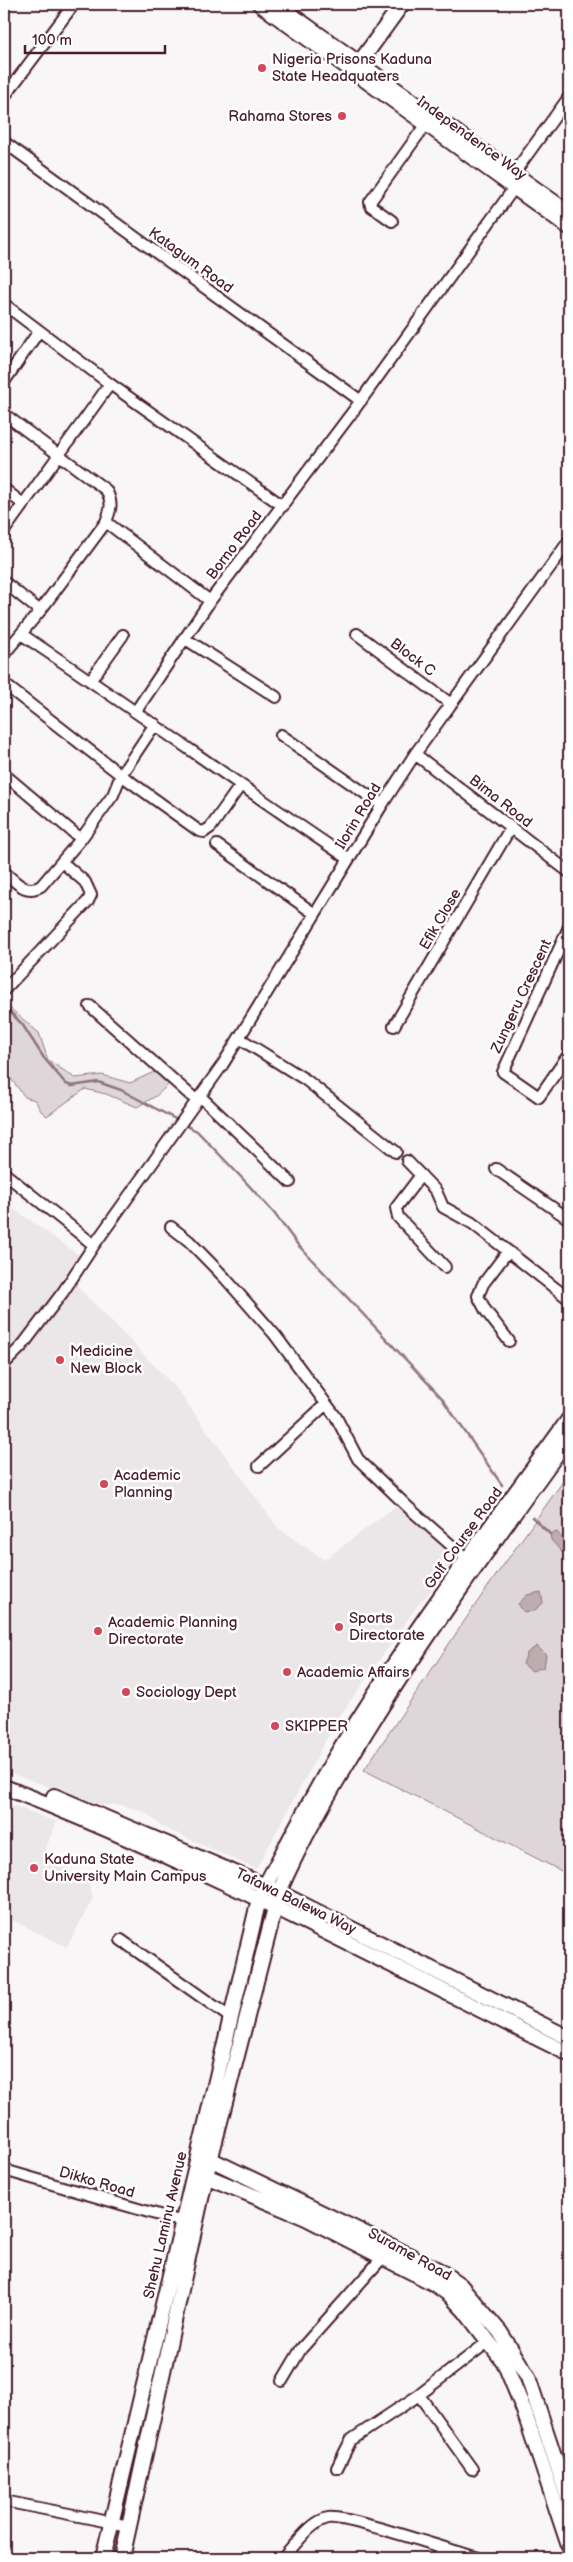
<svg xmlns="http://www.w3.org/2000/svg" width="573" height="2562" font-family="'Balsamiq Sans',sans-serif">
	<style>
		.built { fill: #ebe6e8 }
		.green { fill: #ded6d9; stroke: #947a82 }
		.water { fill: #bdadb0; stroke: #8f747b }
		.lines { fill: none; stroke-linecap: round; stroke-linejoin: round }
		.stream { stroke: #8f747b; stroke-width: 2.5 }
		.street-casing { stroke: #4a1f2b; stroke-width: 14 }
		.secondary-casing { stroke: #4a1f2b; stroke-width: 18 }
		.street { stroke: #fff; stroke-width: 10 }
		.secondary { stroke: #fff; stroke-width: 14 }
		.poi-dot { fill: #d1495b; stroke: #fff; stroke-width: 2 }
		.labels { text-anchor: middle; stroke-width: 5; stroke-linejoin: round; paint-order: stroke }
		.poi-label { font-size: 15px; fill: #4a1f2b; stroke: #fff; text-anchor: start }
		.street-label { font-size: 15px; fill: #4a1f2b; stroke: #fff }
	</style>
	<rect width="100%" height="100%" fill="#f8f6f7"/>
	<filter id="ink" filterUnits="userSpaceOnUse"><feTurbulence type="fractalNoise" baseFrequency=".02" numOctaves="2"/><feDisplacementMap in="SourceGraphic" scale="10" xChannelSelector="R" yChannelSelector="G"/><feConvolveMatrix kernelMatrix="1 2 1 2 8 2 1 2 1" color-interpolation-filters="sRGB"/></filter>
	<g filter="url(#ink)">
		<path class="built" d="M4,1202L90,1263L75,1284L175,1387L278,1528L324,1560L399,1504L460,1557L417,1606L335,1723L256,1869L165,1828L144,1812L122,1805H102L4,1771Z
			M4,1802L57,1822L42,1856L88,1881L93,1898L67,1947L4,1916Z"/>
		<path class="green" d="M4,1003L39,1033L48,1060L75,1078L102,1075L130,1083L156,1071L169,1084L156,1096L137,1107L106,1094L85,1089L47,1116L41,1111L35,1100L25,1097L4,1070Z
			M569,1473V1875L364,1770L480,1598Z"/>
		<path class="water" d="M557,1532L569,1546V1560L551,1540L550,1534Z
			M541,1592L543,1603L535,1610L524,1612L518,1604L527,1595Z
			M537,1646L546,1655L544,1667L532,1671L523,1664L527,1653Z"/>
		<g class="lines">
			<path class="stream" d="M4,1006L22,1024L44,1058L66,1084L72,1086L98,1082L121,1090L179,1121
				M183,1124L197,1131L242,1178L274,1213L298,1245L441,1397L502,1485
				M532,1517L550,1534"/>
			<defs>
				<path id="street" d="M4,97L74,4
					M4,142L361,401
					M514,173L569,97
					M392,221L371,206L370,202L426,124
					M4,304L110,384L283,506
					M4,382L39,331
					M4,414L106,490C113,503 111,509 106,522L40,611L4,654
					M4,489L23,504
					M106,522L210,601
					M4,531L110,384
					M4,582L40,611
					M21,634C132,708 239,785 349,859
					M357,634L451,704
					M184,638L276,697
					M90,681L123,635
					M4,684L121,775L199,831L204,832L211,827L240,786
					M136,711L210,601L354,410L514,188
					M281,735L382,805
					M415,754L569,872
					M4,774L81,839
					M217,845L315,914
					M4,872C16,882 25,895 41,886L81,839L113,795L121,775L155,724
					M569,927L503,1072L539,1097L569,1054
					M4,990L88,901L91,895L85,882L62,862
					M90,1006L197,1101
					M394,1026L511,827
					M239,1038L306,1080L396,1152
					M200,1096L290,1182
					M407,1161L436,1191L443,1207L472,1223L569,1299
					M496,1169L569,1219
					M4,1173L94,1245
					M421,1175L396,1208L398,1217L445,1267
					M171,1227L189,1241L225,1278L275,1335L336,1417L358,1459L410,1509L468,1560
					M508,1251L483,1284L478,1296L486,1311L509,1341
					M4,1364L22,1346L63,1292L94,1245L223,1064L382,805L415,754L569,541
					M259,1466L326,1404
					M121,1940L231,2018
					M4,2170L183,2222
					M282,2381L301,2349L383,2257
					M419,2395L472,2469
					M337,2468L351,2440L419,2395L489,2341
					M4,2501L129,2526
					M283,2558C295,2546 310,2522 328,2518C345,2514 454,2552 479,2558
					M436,2558L445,2550"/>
				<path id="secondary" d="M260,4L569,227
					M276,4L569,213
					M360,62L402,4
					M4,1787C198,1862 383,1962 569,2054
					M54,1796L270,1888L569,2038
					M210,2159L389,2245L440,2271L460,2285L500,2332L528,2377L569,2501
					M206,2176L306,2218L433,2283L450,2295L465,2311L504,2362L523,2408L569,2546
					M103,2558L259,1899L265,1886C296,1828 326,1769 362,1714C426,1612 499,1516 569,1419
					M122,2558L206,2176L279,1892C303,1836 334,1785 365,1733C428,1631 499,1534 569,1437"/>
			</defs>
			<use href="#street" class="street-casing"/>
			<use href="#secondary" class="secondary-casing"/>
			<use href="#street" class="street"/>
			<use href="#secondary" class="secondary"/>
		</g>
	</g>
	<g class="poi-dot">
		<circle cx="262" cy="68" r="5"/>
		<circle cx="342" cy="116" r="5"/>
		<circle cx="60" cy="1360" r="5"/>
		<circle cx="104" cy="1484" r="5"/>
		<circle cx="339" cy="1627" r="5"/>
		<circle cx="98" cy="1631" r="5"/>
		<circle cx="287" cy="1672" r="5"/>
		<circle cx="126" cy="1692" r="5"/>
		<circle cx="275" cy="1726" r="5"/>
		<circle cx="34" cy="1868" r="5"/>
	</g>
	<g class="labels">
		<g class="poi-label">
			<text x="272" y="64">Nigeria Prisons Kaduna<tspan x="272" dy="17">State Headquaters</tspan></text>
			<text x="332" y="121" text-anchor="end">Rahama Stores</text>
			<text x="70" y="1356">Medicine<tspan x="70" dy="17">New Block</tspan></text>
			<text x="114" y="1480">Academic<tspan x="114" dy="17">Planning</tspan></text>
			<text x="349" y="1623">Sports<tspan x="349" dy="17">Directorate</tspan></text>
			<text x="108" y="1627">Academic Planning<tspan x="108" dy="17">Directorate</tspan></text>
			<text x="297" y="1677">Academic Affairs</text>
			<text x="136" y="1697">Sociology Dept</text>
			<text x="285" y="1731">SKIPPER</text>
			<text x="44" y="1864">Kaduna State<tspan x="44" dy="17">University Main Campus</tspan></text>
		</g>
		<g class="street-label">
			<text transform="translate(472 138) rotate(36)" y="5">Independence Way</text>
			<text transform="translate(191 260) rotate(36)" y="5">Katagum Road</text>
			<text transform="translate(234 545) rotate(-53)" y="5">Borno Road</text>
			<text transform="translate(413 657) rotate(37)" y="5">Block C</text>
			<text transform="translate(501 801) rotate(38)" y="5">Bima Road</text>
			<text transform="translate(358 816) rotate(-59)" y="5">Ilorin Road</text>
			<text transform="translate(440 919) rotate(-60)" y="5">Efik Close</text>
			<text transform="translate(521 996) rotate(-65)" y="5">Zungeru Crescent</text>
			<text transform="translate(463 1538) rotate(-54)" y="5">Golf Course Road</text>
			<text transform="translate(296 1901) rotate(26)" y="5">Tafawa Balewa Way</text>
			<text transform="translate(97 2182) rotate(16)" y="5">Dikko Road</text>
			<text transform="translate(165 2225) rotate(-77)" y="5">Shehu Laminu Avenue</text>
			<text transform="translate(410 2254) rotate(29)" y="5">Surame Road</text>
		</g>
	</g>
	<rect width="573" height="2562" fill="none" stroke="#fff" stroke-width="20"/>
	<rect x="10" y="10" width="553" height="2542" fill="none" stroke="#4a1f2b" stroke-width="2" filter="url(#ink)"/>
	<path d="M25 45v8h140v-8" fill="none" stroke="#4a1f2b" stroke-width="2.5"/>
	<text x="32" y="45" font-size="15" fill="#4a1f2b" stroke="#ffffff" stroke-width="4" paint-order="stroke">100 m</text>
</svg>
